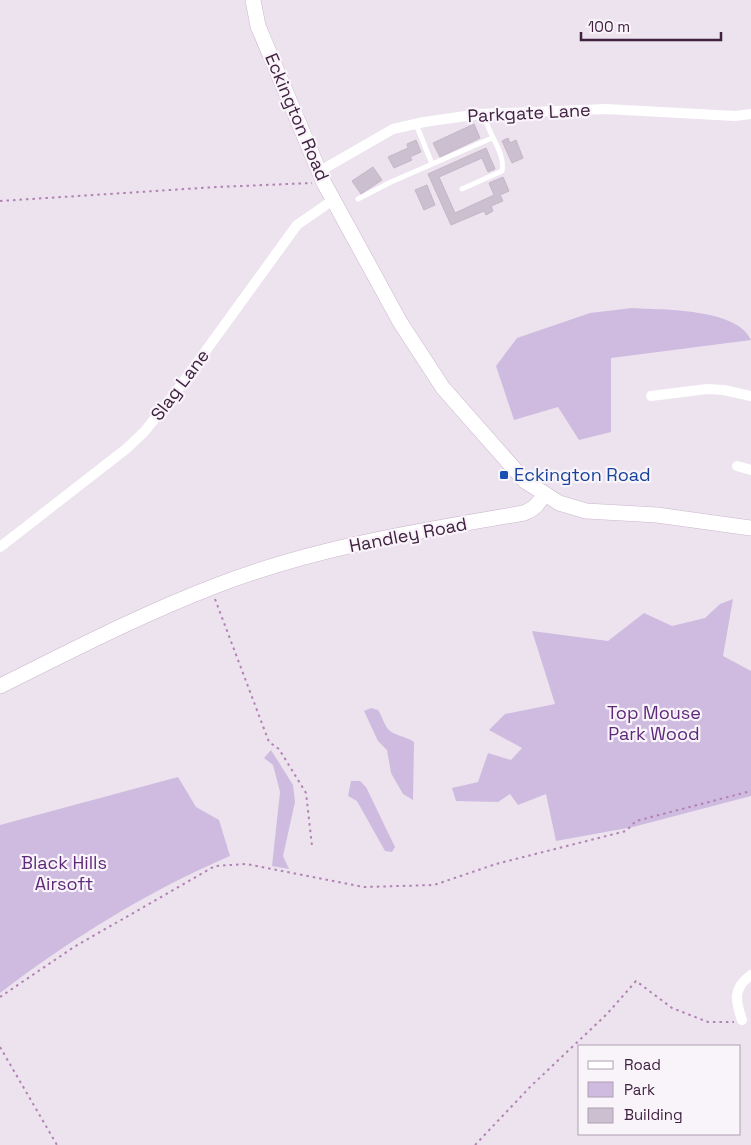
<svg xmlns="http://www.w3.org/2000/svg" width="751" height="1145" font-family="'Space Grotesk',sans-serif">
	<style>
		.green { fill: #cfbbe0 }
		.building { fill: #ccbfcf; stroke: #c5b5c8 }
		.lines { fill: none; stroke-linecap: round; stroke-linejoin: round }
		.secondary-casing { stroke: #ccb6ce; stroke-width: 16 }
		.path { stroke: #b182b3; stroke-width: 2; stroke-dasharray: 2.5 4; stroke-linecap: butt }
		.lane { stroke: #fff; stroke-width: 5 }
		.street { stroke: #fff; stroke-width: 10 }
		.secondary { stroke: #fff; stroke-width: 15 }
		.transit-dot { fill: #1a4fb4; stroke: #f8f4fa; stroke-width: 2 }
		.labels { text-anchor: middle; stroke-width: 4.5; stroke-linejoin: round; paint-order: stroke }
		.street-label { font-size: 18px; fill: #402140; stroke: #f8f4fa }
		.transit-label { font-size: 18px; fill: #164399; stroke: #f8f4fa; text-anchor: start }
		.park-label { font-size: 18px; fill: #5e2979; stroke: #f8f4fa }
	</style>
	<rect width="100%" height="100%" fill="#ece3ee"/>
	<path class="green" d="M632,308C662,310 737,308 751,340L611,358V432L579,440L558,407L514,420L496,366L517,338L590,313Z
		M733,599L723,656L751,671V796L633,827L556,841L546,794L518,805L510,794L498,802L456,801L452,788L478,782L488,753L511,760L522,748L489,730L505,714L555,704L532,631L608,641L644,613L672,626L705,618L720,604Z
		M371,708L378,710C382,716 384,724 388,729C394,736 406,736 414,742L413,800L403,794L391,773L387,750L378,741L364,711Z
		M271,750L293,785L295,802L283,856L289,869L272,866L280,792L273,765L264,758Z
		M178,777L196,807L219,820L230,856C148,891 71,939 0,993V825Z
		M351,781H360L366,787L395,847L392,852L385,851L357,801L348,796Z"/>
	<path class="building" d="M474,124L480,138L440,157L433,143Z
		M508,138L510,143L516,140L523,158L512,163L502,141Z
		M416,140L421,152L410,157L412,160L394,168L388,157L408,148L407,144Z
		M486,148L495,169L488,172L482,158L439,177L455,213L494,195L489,183L503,177L509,191L500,195L503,201L491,206L493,211L486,215L484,211L451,225L428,174Z
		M373,167L382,180L361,194L352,181Z
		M427,185L435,205L424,210L415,190Z"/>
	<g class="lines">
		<defs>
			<path id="secondary" d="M253,0L258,26L324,183L400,322L443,388L525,481L559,503L586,511L657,515L751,528
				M0,686C69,652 138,616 210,588C310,548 418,531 524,513C534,509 539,504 544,494"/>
		</defs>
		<use href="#secondary" class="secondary-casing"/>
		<path class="path" d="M0,201L217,187L312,183
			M215,599L269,742L279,749L306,793L312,846
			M0,997L74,947L215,866L246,864L364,887L434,885L496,864L626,831L636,821L751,791
			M0,1047L57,1145
			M475,1145L531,1086L607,1014L636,981L672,1008L708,1022H734"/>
		<path class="lane" d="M416,124L432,164
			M462,189L502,171C506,153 487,133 484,114
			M358,199L391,182L492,138"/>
		<path class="street" d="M320,171L393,129L424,122L480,114L606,109L735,116L751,114
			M651,396L707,389L724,390L751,396
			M737,466L751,470
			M0,547L126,449L144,432L170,400L297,225L333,200
			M742,1020C735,1000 733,988 751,975"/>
		<use href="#secondary" class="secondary"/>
	</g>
	<rect class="transit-dot" x="499" y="470" width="10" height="10" rx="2.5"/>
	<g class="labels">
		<g class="street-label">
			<text transform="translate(529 113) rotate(-3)" y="6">Parkgate Lane</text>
			<text transform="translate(297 117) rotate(67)" y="6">Eckington Road</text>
			<text transform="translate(180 385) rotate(-53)" y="6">Slag Lane</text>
			<text transform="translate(408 535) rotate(-11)" y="6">Handley Road</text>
		</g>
		<g class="transit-label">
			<text x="514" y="481">Eckington Road</text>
		</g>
		<g class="park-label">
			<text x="654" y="719">Top Mouse<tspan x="654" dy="21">Park Wood</tspan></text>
			<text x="64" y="869">Black Hills<tspan x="64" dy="21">Airsoft</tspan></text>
		</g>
	</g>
	<rect x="578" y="1045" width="162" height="90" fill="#f8f4fa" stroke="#aea0b0"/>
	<rect x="588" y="1061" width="25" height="8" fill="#ffffff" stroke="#aea0b0"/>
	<text x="624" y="1070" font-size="15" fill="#402140">Road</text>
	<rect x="588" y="1082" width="25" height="15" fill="#cfbbe0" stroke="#aea0b0"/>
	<text x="624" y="1095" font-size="15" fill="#402140">Park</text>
	<rect x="588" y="1108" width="25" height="15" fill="#ccbfcf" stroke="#aea0b0"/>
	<text x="624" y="1120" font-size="15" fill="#402140">Building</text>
	<path d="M581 32v8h140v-8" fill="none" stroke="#402140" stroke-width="2.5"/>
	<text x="588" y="32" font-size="15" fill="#402140" stroke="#f8f4fa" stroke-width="4" paint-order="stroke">100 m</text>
</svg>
